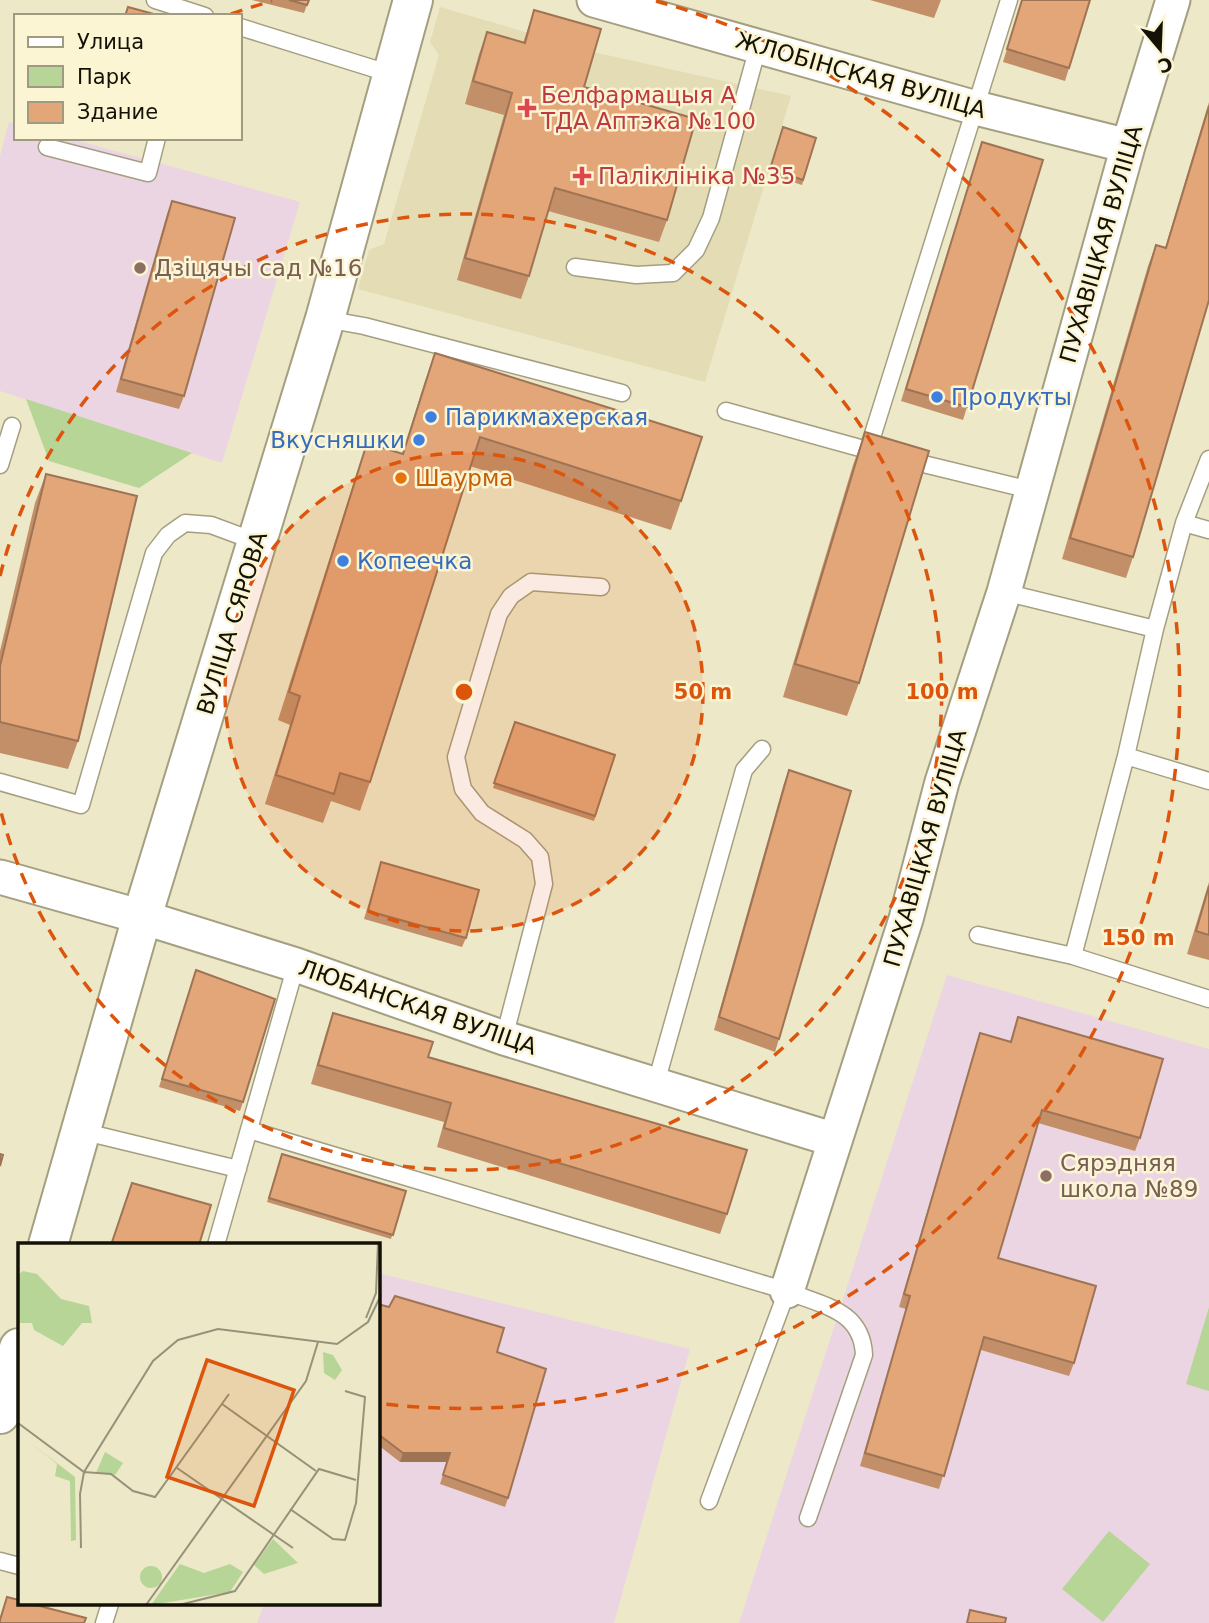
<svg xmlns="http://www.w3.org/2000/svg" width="1209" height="1623" font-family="'DejaVu Sans',sans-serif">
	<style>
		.built { fill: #e3dcb5 }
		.education { fill: #ebd5e3 }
		.green { fill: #b6d597 }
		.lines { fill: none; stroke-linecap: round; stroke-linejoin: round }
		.service-casing { stroke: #a49f80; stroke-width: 19 }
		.minor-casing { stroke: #a49f80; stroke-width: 37 }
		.tertiary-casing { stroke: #a49f80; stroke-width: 42 }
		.service { stroke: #fff; stroke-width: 16 }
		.minor { stroke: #fff; stroke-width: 33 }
		.tertiary { stroke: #fff; stroke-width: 38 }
		.wall { fill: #c28f68 }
		.shaded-wall { fill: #9e7455 }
		.building { fill: #e2a679; stroke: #9e7455; stroke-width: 2 }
		.ring { fill: none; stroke: #dd550c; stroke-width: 3.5; stroke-dasharray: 12 9 }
		.health-dot { fill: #e0444e; stroke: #fbf5d4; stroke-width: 2.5 }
		.education-dot { fill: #8d6e63; stroke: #fbf5d4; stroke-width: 2.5 }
		.shop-dot { fill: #3f7fe0; stroke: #fbf5d4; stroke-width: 2.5 }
		.food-dot { fill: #e8710a; stroke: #fbf5d4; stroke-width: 2.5 }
		.labels { text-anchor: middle; stroke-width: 5; stroke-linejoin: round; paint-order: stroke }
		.street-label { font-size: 23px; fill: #141207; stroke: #fbf5d4 }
		.health-label { font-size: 23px; fill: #be3a42; stroke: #fbf5d4; text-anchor: start }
		.education-label { font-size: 23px; fill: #785e54; stroke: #fbf5d4; text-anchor: start }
		.shop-label { font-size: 23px; fill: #366cbe; stroke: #fbf5d4; text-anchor: start }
		.food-label { font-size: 23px; fill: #c56008; stroke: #fbf5d4; text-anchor: start }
		.inset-road { fill: none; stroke: #96927a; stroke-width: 2 }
		.view { fill: #dd550c; fill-opacity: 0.15; stroke: #dd550c; stroke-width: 3.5 }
		.inset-edge { fill: none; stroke: #141207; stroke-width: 3.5 }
		.centre { fill: #dd550c; stroke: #fbf5d4; stroke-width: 3.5 }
		.ring-label { font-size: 21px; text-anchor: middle; font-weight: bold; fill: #dd550c; stroke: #fbf5d4; stroke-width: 5; stroke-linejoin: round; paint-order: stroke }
	</style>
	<rect width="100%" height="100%" fill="#ede8c7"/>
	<path class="built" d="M440,7L593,52L791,96L705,382L358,289L369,250L384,244L439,55L430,42Z"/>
	<path class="education" d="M9,122L16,124V138H68L300,202L222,463L0,391V156Z
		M947,975L1209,1049V1623H739Z
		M378,1273L690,1349L614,1623H257L264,1604H378Z"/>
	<path class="green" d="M26,399L192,453L139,488L49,461Z
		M1209,1307V1391L1186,1384Z
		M1109,1531L1150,1564L1103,1622L1062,1589Z"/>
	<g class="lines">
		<defs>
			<path id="service" d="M155,0L205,16
				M240,27L391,74
				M47,147L148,173L157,138
				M575,267L636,275L673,273L696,250L711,218L758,47
				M325,319L364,326L622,393
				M726,411L878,453
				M868,450L1009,0
				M903,459L1030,490
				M0,465L12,426
				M1184,523L1209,530
				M1004,592L1155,629
				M1126,756L1209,781
				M0,782L81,805L154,553L168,535L185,523L211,525L257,542
				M978,935L1073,956L1209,999
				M1073,956L1126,756L1155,629L1184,523L1209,459
				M504,1038L544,884L540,857L525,840L482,813L463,789L456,757L499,614L511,596L531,582L601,587
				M656,1083L744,770L762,749
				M249,1130L787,1291C823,1306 862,1310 864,1355L808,1518
				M81,1131L238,1169
				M216,1245L296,965
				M709,1501L787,1291
				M0,1561L19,1566
				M104,1623L110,1604"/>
			<path id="minor" d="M594,0L976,108L1128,146
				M0,877L142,917L296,965L504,1038L835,1140
				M787,1291L906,919L942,782L1004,592L1128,146L1173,0"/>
			<path id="tertiary" d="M48,1245L142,917L325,319L413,0
				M0,1414L19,1348"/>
		</defs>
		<use href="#service" class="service-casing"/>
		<use href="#minor" class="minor-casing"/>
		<use href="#tertiary" class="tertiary-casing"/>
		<use href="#service" class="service"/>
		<use href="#minor" class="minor"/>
		<use href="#tertiary" class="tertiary"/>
	</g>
	<path class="wall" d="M252,0H309L304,13Z
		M870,0H941L934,18Z
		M1022,0H1090L1065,81L1003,62Z
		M534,10L584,87L667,220L659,242L548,211L529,276L521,299L457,280L504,115L465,104L479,54L487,32L523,43Z
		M1209,102V300L1133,557L1126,578L1062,559L1148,266L1156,245L1165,248Z
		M783,127L816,138L802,185L768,174Z
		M982,142L967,407L963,420L901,401Z
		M172,201L184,396L179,409L116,392L167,214Z
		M435,353L681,501L671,530L470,466L370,782L360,811L331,801L323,823L265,804L290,725L278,720L357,472L367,443L402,454L425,381Z
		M865,432L859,683L847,716L783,697L853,465Z
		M46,474L78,741L68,769L0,753V651L35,503Z
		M515,722L615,755L594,821L493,788Z
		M789,770L779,1039L775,1052L714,1030L784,783Z
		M381,862L466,938L462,947L364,919Z
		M1209,882V960L1187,954Z
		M193,979L243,1102L240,1111L159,1087Z
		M333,1013L727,1214L720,1234L437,1147L444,1122L311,1084L326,1033Z
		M1018,1017L1140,1138L1135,1151L1038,1123L998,1258L1074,1363L1069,1376L981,1350L939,1489L860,1466L906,1309L899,1307L976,1046L980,1033L1010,1042Z
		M282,1154L406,1191L391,1239L267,1202Z
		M378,1304L497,1352L508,1498L505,1507L440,1484L447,1462H400L378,1445Z"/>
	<path class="shaded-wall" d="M403,1453H450L447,1462H400Z"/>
	<path class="building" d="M289,0H309L307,5Z
		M1022,0H1090L1069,68L1007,49Z
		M128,7L161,16H125Z
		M534,10L601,29L584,87L696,119L667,220L555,188L529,276L465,258L512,93L473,81L487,32L525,43Z
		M1209,106V300L1133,557L1070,538L1156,245L1166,248Z
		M783,127L816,138L803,180L770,169Z
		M982,142L1043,160L967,407L906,389Z
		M172,201L235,218L184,396L121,379Z
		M435,353L702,437L681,501L480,437L370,782L340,773L334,794L276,775L300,696L289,692L367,443L403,454Z
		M865,432L929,451L859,683L795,664Z
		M46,474L137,496L78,741L0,722V666Z
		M515,722L615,755L595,816L494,783Z
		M789,770L851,791L779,1039L719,1017Z
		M381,862L479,890L466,938L368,911Z
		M1209,886V935L1196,931Z
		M196,970L275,999L243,1102L162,1079Z
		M333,1013L433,1042L428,1057L747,1150L727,1214L444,1128L451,1103L318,1065Z
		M1018,1017L1163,1059L1140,1138L1042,1110L998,1258L1096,1286L1074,1363L984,1337L944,1476L865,1453L910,1296L904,1294L980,1033L1011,1042Z
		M0,1154L3,1155L0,1166Z
		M282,1154L406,1191L393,1235L269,1198Z
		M132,1183L211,1205L199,1245H111Z
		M395,1296L504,1328L497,1352L546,1369L508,1498L443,1475L450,1453H403L378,1434V1304L389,1307Z
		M7,1597L19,1600V1604H32L86,1618L84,1623H0V1620Z
		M970,1610L1006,1618L1005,1623H967Z"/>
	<circle cx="464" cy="692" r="239" fill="#dd550c" fill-opacity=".12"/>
	<g class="ring">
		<circle cx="464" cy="692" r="239"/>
		<path d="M0 576A478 478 0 1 1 0 808"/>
		<path d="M231 14A717 717 0 0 1 272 1M656 1A717 717 0 0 1 383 1404"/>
	</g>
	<g class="health-dot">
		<path d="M523.5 97.5h7v7h7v7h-7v7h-7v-7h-7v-7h7z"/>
		<path d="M578.5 165.5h7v7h7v7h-7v7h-7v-7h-7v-7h7z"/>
	</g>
	<g class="education-dot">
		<circle cx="140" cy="268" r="7"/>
		<circle cx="1046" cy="1176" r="7"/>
	</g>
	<g class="shop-dot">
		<circle cx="937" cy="397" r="7"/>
		<circle cx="431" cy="417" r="7"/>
		<circle cx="419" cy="440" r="7"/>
		<circle cx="343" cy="561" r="7"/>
	</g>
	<circle class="food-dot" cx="401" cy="478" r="7"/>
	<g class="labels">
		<g class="street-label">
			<text transform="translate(861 75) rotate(16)" y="8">ЖЛОБІНСКАЯ ВУЛІЦА</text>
			<text transform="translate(1101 244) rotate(-74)" y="8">ПУХАВІЦКАЯ ВУЛІЦА</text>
			<text transform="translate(232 623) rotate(-73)" y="8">ВУЛІЦА СЯРОВА</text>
			<text transform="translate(925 848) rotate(-74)" y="8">ПУХАВІЦКАЯ ВУЛІЦА</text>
			<text transform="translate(418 1007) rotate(19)" y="8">ЛЮБАНСКАЯ ВУЛІЦА</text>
		</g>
		<g class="health-label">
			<text x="541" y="103">Белфармацыя А<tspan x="541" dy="26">ТДА Аптэка №100</tspan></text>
			<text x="598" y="184">Паліклініка №35</text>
		</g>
		<g class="education-label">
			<text x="154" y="276">Дзіцячы сад №16</text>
			<text x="1060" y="1171">Сярэдняя<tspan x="1060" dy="26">школа №89</tspan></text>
		</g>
		<g class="shop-label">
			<text x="951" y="405">Продукты</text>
			<text x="445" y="425">Парикмахерская</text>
			<text x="405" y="448" text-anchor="end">Вкусняшки</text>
			<text x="357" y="569">Копеечка</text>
		</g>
		<g class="food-label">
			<text x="415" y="486">Шаурма</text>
		</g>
	</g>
	<g transform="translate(18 1243)">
		<rect width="362" height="362" fill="#ede8c7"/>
		<path d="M5,28L19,31L43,56L71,63L74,80H64L45,103L16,87L14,80H0V32ZM305,109L315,112L324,127L317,137L306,130ZM14,201L57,234L58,297L53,298L52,238L37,233L39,221ZM87,209L105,220L97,232L78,230ZM255,296L280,320L246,331L236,322ZM162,321L186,330L212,321L225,329L212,349L133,362ZM122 334a11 11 0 1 1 22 0a11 11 0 1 1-22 0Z" fill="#b6d597"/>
		<path class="inset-road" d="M348,75L358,50L360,0M204,161L298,228M0,180L66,229L135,118L160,97L200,86L319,101L350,79L363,52M159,225L275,305M272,266L315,296L327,297L338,260L347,154L327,148M63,305L62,251L66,229L93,231L115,248L137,254L211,151M128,362L288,138L300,99M161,362L217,348L301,226L338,237"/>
		<path class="view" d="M189,117L276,147L236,263L149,234Z"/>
		<rect width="362" height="362" class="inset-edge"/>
	</g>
	<circle cx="464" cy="692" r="10" class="centre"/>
	<g class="ring-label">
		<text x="703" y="699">50 m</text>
		<text x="942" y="699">100 m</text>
		<text x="1138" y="945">150 m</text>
	</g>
	<rect x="14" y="14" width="228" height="126" fill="#fbf5d4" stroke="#9f9a82" stroke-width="2"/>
	<rect x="28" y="37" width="35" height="10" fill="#ffffff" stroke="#9f9a82" stroke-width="2"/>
	<text x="77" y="49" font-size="21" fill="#141207">Улица</text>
	<rect x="28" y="66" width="35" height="21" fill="#b6d597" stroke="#9f9a82" stroke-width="2"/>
	<text x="77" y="84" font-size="21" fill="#141207">Парк</text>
	<rect x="28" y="102" width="35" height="21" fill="#e2a679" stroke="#9f9a82" stroke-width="2"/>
	<text x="77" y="119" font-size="21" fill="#141207">Здание</text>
	<g transform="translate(1160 49) rotate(161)" stroke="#fbf5d4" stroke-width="5" paint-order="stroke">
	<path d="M0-5L12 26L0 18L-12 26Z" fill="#141207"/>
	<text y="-10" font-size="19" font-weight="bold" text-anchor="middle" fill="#141207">С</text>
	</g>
</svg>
